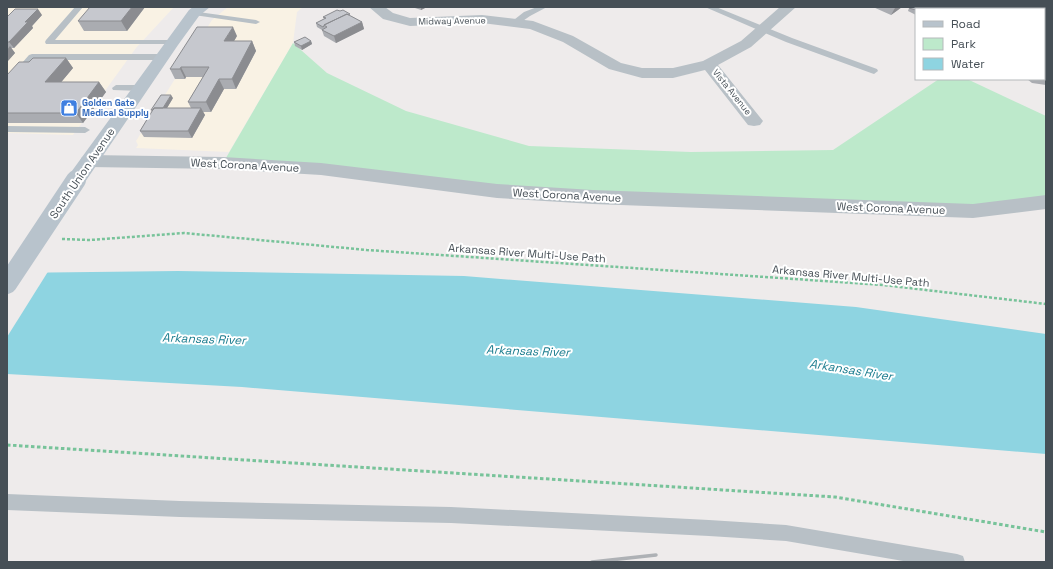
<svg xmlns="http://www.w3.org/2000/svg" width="1053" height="569" font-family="'Space Grotesk',sans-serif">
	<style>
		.commercial { fill: #f9f2e4 }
		.green { fill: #bde9cb }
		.water { fill: #8ed4e1 }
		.pier { fill: #eeebeb }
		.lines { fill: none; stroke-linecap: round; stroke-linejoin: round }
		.path-far1 { stroke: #78c39a; stroke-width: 2.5; stroke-dasharray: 3 2; stroke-linecap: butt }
		.path { stroke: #78c39a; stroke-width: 3; stroke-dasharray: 3.5 2.5; stroke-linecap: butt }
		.lane { fill: #b8c0c6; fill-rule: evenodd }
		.street { fill: #b8c0c6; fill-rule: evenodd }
		.secondary { fill: #b8c3cc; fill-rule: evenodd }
		.rail { stroke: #aeb1b5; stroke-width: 3.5 }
		.secondary-bridge { stroke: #b8c3cc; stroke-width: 20 }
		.wall { fill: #aaacb1 }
		.shaded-wall { fill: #8b8c90 }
		.building { fill: #c6c8ce; stroke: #8b8c90 }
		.labels { text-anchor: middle; stroke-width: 4; stroke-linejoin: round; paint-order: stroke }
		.far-street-label { font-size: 9px; fill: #464f56; stroke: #fff }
		.far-shop-label { font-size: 9px; font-weight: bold; fill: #366cbe; stroke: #fff; text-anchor: start }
		.street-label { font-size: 11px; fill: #464f56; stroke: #fff }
		.water-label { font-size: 12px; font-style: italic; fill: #1a7c8e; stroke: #fff }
	</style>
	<rect width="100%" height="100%" fill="#eeebeb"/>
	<path class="commercial" d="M7,7H174L136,48L73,135L7,133Z
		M228,7H303L297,12L293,43L229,152L136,148L138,145L136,141L212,20Z"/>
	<path class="green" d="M293,43L327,73L406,111L529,146L691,152L833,150L939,79H967L1046,116V202L973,211L593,197L223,163Z"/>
	<path class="water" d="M178,271L464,276L856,307L1046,334V454L242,387L7,374V273Z"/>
	<path class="pier" d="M49,270L7,337V271Z"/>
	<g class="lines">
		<path class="path-far1" d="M62,239L90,240L184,233L367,250L883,285L1046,304"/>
		<path class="path" d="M7,445L835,497L1046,532"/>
		<path class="lane" d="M75,7H83L55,40H172L176,42L172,44H46L45,42L46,40Z
			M537,7H547L530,16L517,25H511L510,23L524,12Z
			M705,7H716L792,38L877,69L878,71L874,74L871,73L786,42Z
			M942,7H962L965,9H945Z
			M191,11L256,20L260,22L256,24L194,15H191Z
			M1044,27H1046V33H1044Z
			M32,54H163L167,57L163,60H34L10,88L7,89V80L29,55Z
			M116,85H141L145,88L141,91L113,90L112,88Z
			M7,126L85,127L90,130L85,133L7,132Z
			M7,494L180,501L451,507L709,520L786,525L957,554L963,556L965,562H909L786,541L709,536L451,523L180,517L7,510Z"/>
		<path class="street" d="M369,7H385L393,13L410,18L482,15L533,21L573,36L621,63L642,68H673L703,61L741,41L780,7H796L751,47L718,65L763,121L760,125L754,126L748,125L705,70L673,78H642L609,69L563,42L530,29L482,23L410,26L383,19Z
			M1035,7H1046V14H1044V9H1036Z
			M89,155L223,157L321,163L497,184L593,190L973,204L1046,195V209L973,218L593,204L497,198L321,175L223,169L89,167L82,165L80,161L82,157Z"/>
		<path class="secondary" d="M193,7H210L199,16L178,45L83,185L76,187L69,185L66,180L69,175L189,10Z"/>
		<path class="rail" d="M592,562L656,555"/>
		<path class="secondary-bridge" d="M7,284L76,180"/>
	</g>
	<path class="wall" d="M145,7L127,31H84L78,21Z
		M412,7H427L421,10Z
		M873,7H902L891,15Z
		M909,8L916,9V15L908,11Z
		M42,15L32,26L33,28L14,48H11L15,53L7,62V17Z
		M351,16L362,22L364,29L336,43L324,36L322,30L317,27L316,23L324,19L323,17Z
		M1044,33H1046V85L1032,83L1027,79H1044Z
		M237,36L234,41H252L256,51L236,89H224L211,112H203L205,115L192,138L144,137L140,131L152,111L151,110L173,98L167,108H191L188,102L203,77H186L185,79H175L170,69Z
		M311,41L312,44L302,50L295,46L294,42Z
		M66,58L73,68L61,82H99L106,92L83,123H7V75L29,62Z"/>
	<path class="shaded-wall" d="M132,7H145L127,31L121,21Z
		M421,7H427L421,10Z
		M896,7H902L891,15L895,8Z
		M38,9L42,15L32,26L33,28L14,48L9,42L25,22Z
		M362,22L364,29L336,43L334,36Z
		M233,27L237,36L228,51L224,41Z
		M252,41L256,51L236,89L232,79Z
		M311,41L312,44L302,50L301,46Z
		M10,46L15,53L7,62V50Z
		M66,58L73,68L53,92L45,82Z
		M181,67L186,77L185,79L180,69Z
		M219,79L224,89L211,112L206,102Z
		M99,82L106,92L83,123L76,113Z
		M171,95L173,98L164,113L162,110Z
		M201,108L205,115L192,138L188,131Z"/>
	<path class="building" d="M90,7H132L121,21H78Z
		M910,7H927L932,9H916V10L909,8Z
		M15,9H38L25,22H28L9,42H7V17Z
		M337,10L340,11L343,10L350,14L348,15L347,14L324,25V26L323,27L316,23L326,18L323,17Z
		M347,14L362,22L334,36L322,30L327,27L324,25Z
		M197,27H233L224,41H252L232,79H219L206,102H188L209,67H181L180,69H170Z
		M1044,33H1046V74L1044,73Z
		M305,37L311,41L301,46L294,42Z
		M33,58H66L45,82H99L76,113H7V75L19,62H29Z
		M161,95H171L163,108H154L153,110H151Z
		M154,108H201L188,131H140Z"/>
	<defs>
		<symbol id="shop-square" viewBox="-11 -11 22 22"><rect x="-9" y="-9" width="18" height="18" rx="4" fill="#3f7fe0" stroke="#fff"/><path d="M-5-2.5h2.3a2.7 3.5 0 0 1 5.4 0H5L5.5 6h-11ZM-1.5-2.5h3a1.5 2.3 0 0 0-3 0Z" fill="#fff"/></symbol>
	</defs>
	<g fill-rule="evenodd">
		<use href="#shop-square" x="59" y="98" width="20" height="20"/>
	</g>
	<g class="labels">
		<g class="far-street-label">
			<text transform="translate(452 21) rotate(-1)" y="3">Midway Avenue</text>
			<text transform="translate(732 92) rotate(51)" y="3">Vista Avenue</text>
		</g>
		<g class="far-shop-label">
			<text x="82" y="106">Golden Gate<tspan x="82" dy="10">Medical Supply</tspan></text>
		</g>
		<g class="street-label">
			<text transform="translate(245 165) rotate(3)" y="4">West Corona Avenue</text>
			<text transform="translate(82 173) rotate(-56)" y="4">South Union Avenue</text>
			<text transform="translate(567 195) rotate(3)" y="4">West Corona Avenue</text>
			<text transform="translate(891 208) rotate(2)" y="4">West Corona Avenue</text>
			<text transform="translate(527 253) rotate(4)" y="4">Arkansas River Multi-Use Path</text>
			<text transform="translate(851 276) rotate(5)" y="4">Arkansas River Multi-Use Path</text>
		</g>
		<g class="water-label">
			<text transform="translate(204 339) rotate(2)" y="4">Arkansas River</text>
			<text transform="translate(528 351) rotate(2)" y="4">Arkansas River</text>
			<text transform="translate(851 370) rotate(9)" y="4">Arkansas River</text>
		</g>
	</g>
	<rect width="1053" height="569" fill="none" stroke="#464f56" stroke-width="16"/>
	<rect x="915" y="8" width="130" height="72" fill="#ffffff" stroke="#b5b9bb"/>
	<rect x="923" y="21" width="20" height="6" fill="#b8c3cc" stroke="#b5b9bb"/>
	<text x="951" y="28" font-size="12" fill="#464f56">Road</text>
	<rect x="923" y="38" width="20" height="12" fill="#bde9cb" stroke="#b5b9bb"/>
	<text x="951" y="48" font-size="12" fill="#464f56">Park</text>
	<rect x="923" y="58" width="20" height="12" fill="#8ed4e1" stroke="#b5b9bb"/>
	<text x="951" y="68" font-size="12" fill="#464f56">Water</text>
</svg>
